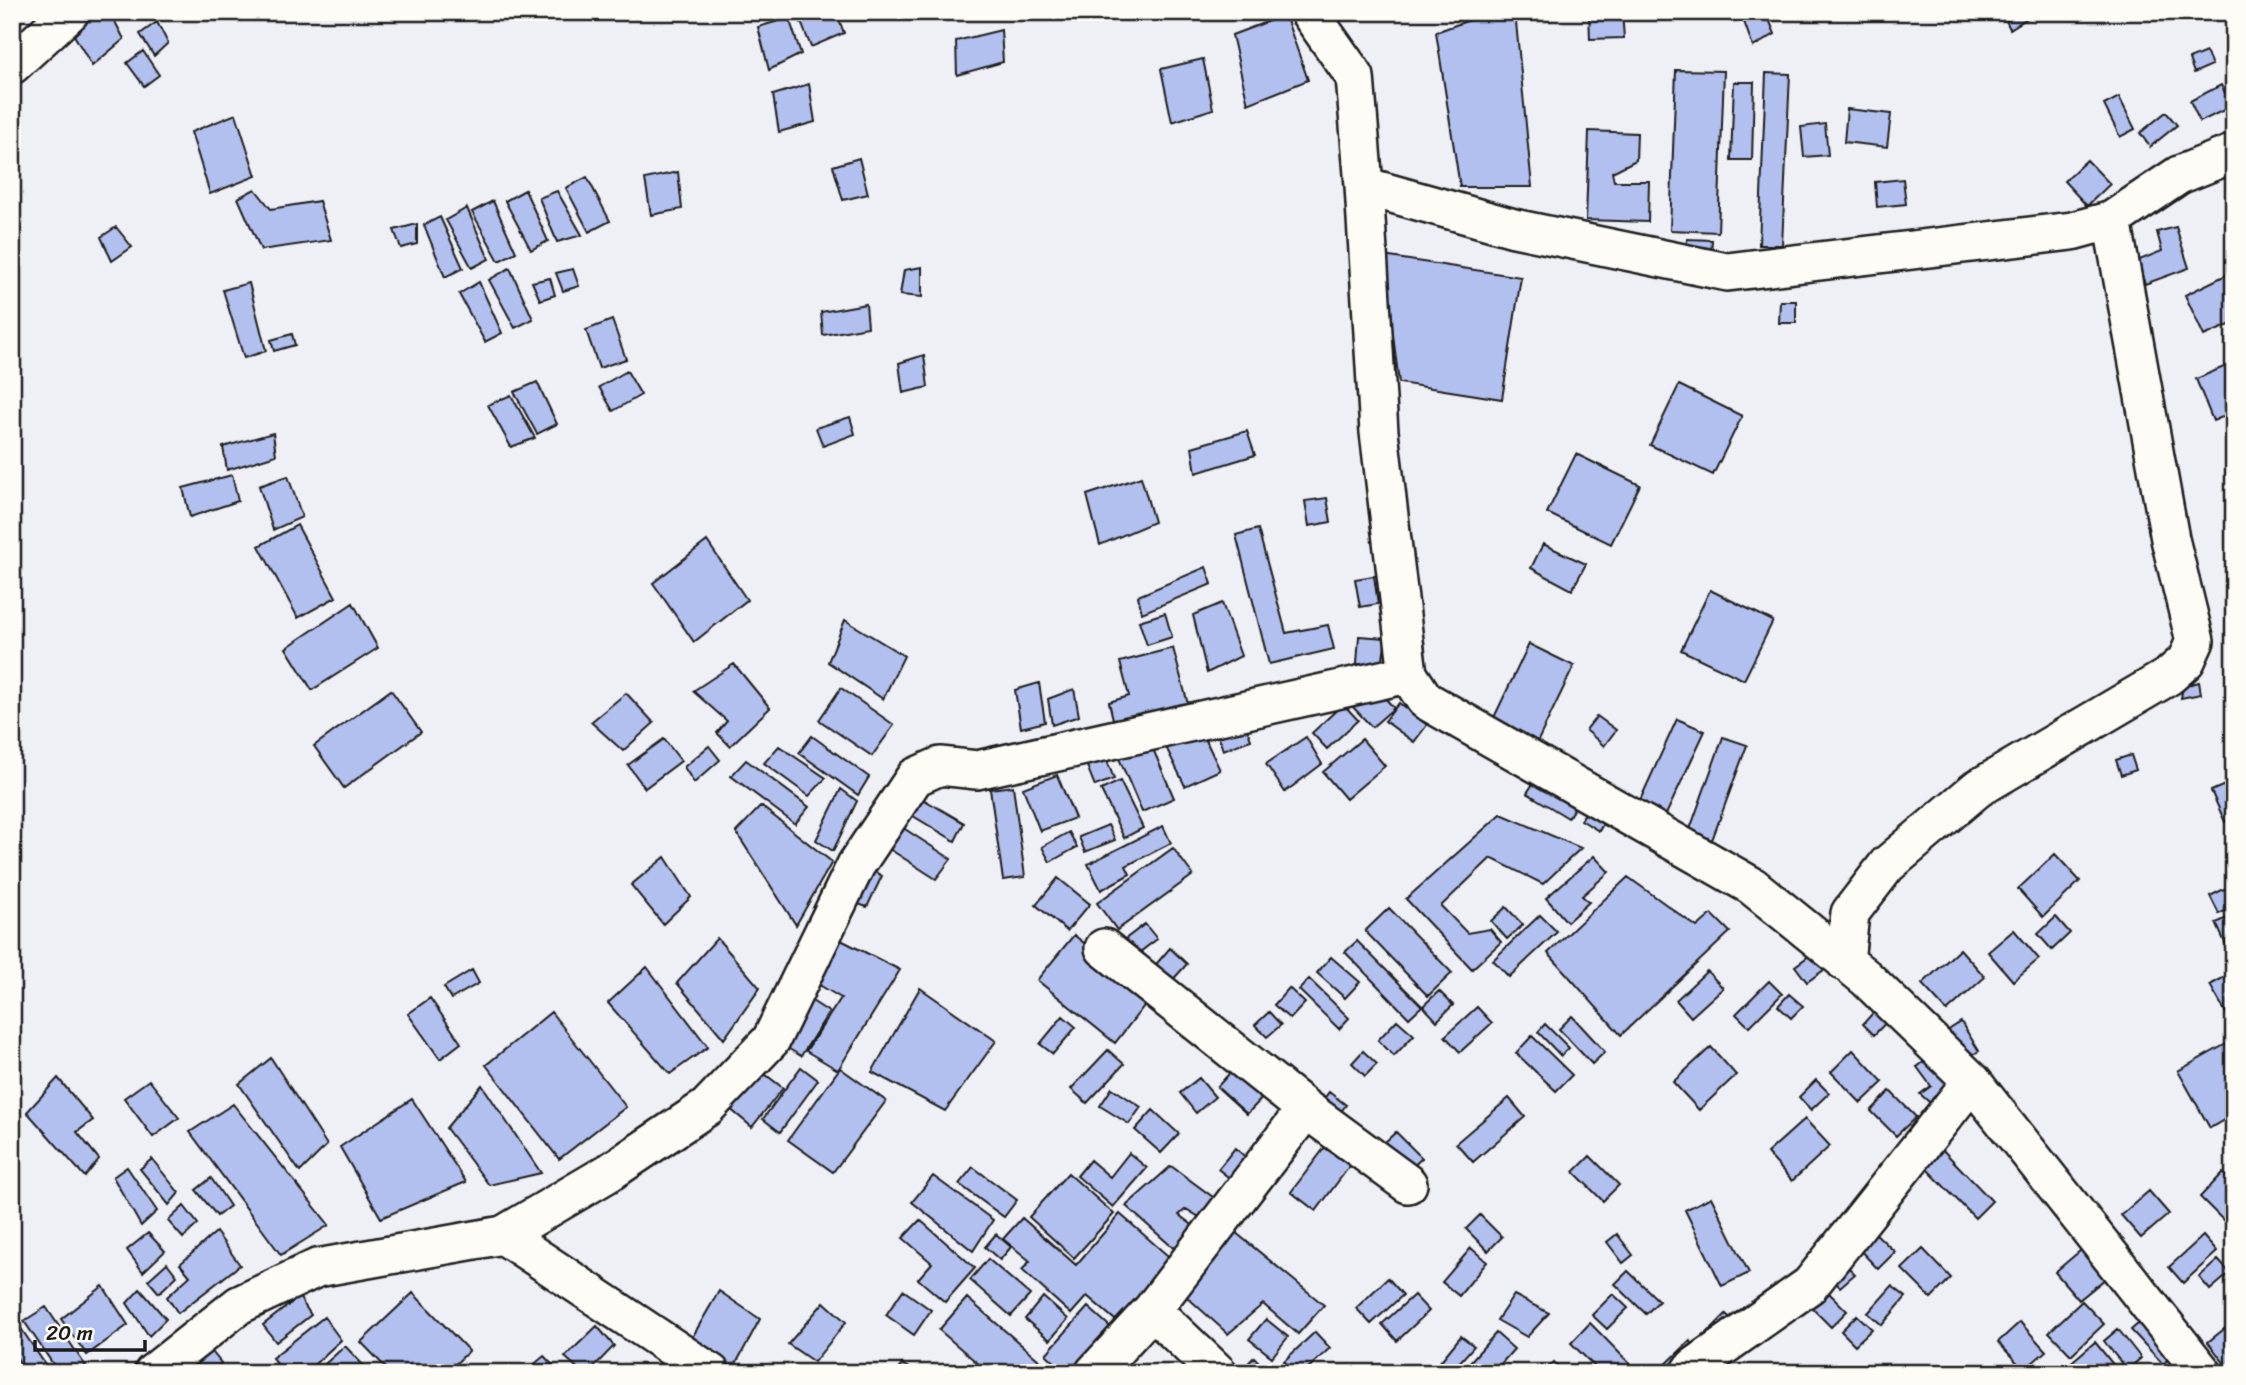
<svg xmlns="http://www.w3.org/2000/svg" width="2246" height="1385" font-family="Sriracha,sans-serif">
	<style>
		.building { fill: #b2c0f0; stroke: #1c1c1c; stroke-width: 2 }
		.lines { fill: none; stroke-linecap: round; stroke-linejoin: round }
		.minor-casing { stroke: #1c1c1c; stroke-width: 42 }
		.minor { stroke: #fdfcf7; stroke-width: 37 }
	</style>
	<rect width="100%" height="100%" fill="#eef0f6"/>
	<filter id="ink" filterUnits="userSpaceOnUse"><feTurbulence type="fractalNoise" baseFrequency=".0143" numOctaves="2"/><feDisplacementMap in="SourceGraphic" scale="14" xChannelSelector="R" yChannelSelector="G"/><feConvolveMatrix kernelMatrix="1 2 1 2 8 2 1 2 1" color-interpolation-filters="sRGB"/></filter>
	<g filter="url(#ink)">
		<path class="building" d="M93,12H110L124,39L92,66L71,30Z
			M797,12H836L844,33L811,47Z
			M1492,12H1515L1532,187H1460L1436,32Z
			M1589,12H1622L1624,38L1590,39Z
			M1749,12H1766L1775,34L1753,47L1742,16Z
			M2002,12H2037L2010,29Z
			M1285,15L1308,80L1248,104L1232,35Z
			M789,18L801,54L769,70L758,27Z
			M157,22L168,43L154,56L140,34Z
			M1001,30L1003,62L957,75L956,41Z
			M143,51L159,75L144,86L127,63Z
			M2206,52L2212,65L2194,73L2189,59Z
			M1203,59L1213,109L1172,122L1161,69Z
			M1676,70L1724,71L1718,232L1670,230Z
			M1766,73L1790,74L1782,245H1759Z
			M1734,82H1754L1752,160H1731Z
			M809,84L815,122L779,132L773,95Z
			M2221,85L2232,106L2200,122L2190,101Z
			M2119,97L2135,129L2120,137L2104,105Z
			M1847,109L1891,114L1887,147L1844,142Z
			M2166,112L2177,125L2150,147L2140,133Z
			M236,114L256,176L210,194L191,132Z
			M1825,124L1828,155L1804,157L1801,127Z
			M1589,131L1637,133L1636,160L1612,172L1614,181H1649L1648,222L1586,220Z
			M859,158L868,194L843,200L833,166Z
			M2087,160L2110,184L2087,206L2064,181Z
			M678,172L682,209L651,215L645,179Z
			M587,177L610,221L589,232L566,188Z
			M1903,179L1906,204L1877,207L1875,182Z
			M255,189L271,209L319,201L331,240L261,250L238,198Z
			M525,190L548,241L531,250L505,201Z
			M557,191L582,235L557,242L539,198Z
			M493,201L516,252L499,261L472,212Z
			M467,208L489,259L472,268L446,220Z
			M440,217L463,268L445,277L424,225Z
			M417,224V244L401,248L394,230Z
			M116,227L132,247L112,261L101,237Z
			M2176,227L2189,268L2145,284L2137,261L2162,251L2157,232Z
			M1687,239L1712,240L1711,254L1686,253Z
			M1383,256L1521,277L1502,399L1399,383Z
			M922,267V297L900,295L904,270Z
			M510,268L533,319L515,328L489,280Z
			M573,269L579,286L563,291L556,273Z
			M2234,271V323L2204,336L2185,295Z
			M550,278L555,295L540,300L532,282Z
			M479,282L502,333L485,342L459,294Z
			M249,283L266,351L244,358L223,290Z
			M1780,301H1796V323H1779Z
			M866,304L868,327L823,335L821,312Z
			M612,320L626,359L599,368L586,330Z
			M292,334L295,345L274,351L271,340Z
			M924,355L928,387L903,393L899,363Z
			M2233,363L2234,412L2213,421L2196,379Z
			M627,371L641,395L613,411L599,387Z
			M537,382L557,424L537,434L514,392Z
			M1679,385L1742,416L1713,475L1650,445Z
			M511,395L535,438L511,447L488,405Z
			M850,417L855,434L823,446L816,428Z
			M1247,431L1255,455L1196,473L1192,447Z
			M273,433L276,455L227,470L223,447Z
			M1576,454L1640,485L1611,544L1547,513Z
			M232,475L238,501L190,517L183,488Z
			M288,476L302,517L273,530L259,486Z
			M1141,477L1154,522L1100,545L1087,495Z
			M1327,498L1331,522L1309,526L1305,501Z
			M297,525L336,597L298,618L259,546Z
			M1258,529L1286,633L1328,625L1334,649L1269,664L1236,535Z
			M707,541L747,600L694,642L653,583Z
			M1543,544L1586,564L1572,590L1531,568Z
			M1206,567L1212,584L1142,613L1138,596Z
			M1374,576L1378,604L1360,607L1355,579Z
			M1710,590L1773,621L1744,680L1681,650Z
			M353,603L378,648L312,690L286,648Z
			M1222,603L1241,656L1207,673L1193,615Z
			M1165,613L1172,637L1147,645L1139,621Z
			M845,620L904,656L883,699L828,662Z
			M1359,636L1386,638L1382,666L1357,664Z
			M1529,644L1574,666L1533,751L1488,730Z
			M1173,648L1189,708L1115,728L1109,702L1129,696L1120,662Z
			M734,664L770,708L730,746L717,733L727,721L693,691Z
			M2199,682L2201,694L2181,698L2183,686Z
			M1039,683L1045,722L1021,728L1015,690Z
			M1373,685L1394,708L1372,727L1351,705Z
			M841,688L894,725L872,756L819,720Z
			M1074,689L1079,716L1052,725L1048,699Z
			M391,690L421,732L344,788L314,746Z
			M626,693L654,723L623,751L591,722Z
			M1399,703L1427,725L1414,742L1385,721Z
			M1343,704L1358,720L1327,749L1312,733Z
			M1597,716L1616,730L1604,746L1586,730Z
			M1677,719L1705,731L1663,821L1636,809Z
			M1244,721L1251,740L1223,750L1216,730Z
			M1199,726L1220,770L1185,786L1164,743Z
			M812,736L869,777L858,795L799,753Z
			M1306,737L1322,764L1285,792L1266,764Z
			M1723,737L1747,745L1712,840L1689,832Z
			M664,739L681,761L645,788L628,765Z
			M1362,739L1385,766L1346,799L1323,772Z
			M1150,742L1174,798L1142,812L1118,756Z
			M709,746L720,760L694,783L684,767Z
			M779,746L826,778L809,796L764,763Z
			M1104,753L1114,779L1095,786L1085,761Z
			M2131,755L2136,770L2121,775L2116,760Z
			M746,760L809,807L795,824L731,776Z
			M1057,775L1075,818L1040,831L1023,788Z
			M1538,776L1579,800L1568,818L1527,793Z
			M1120,781L1143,828L1124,838L1101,790Z
			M2234,781V818L2225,822L2211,791Z
			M1013,786L1025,877L1003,880L990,789Z
			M841,789L857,801L833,851L816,840Z
			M909,791L964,823L955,841L898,807Z
			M1593,799L1611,810L1599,831L1581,820Z
			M761,806L832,862L796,925L736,832Z
			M1501,814L1581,848L1543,884L1491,858L1441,906L1467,933L1490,929L1501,942L1472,969L1406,899Z
			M891,820L951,859L936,879L877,841Z
			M1108,825L1115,840L1085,852L1079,837Z
			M1163,826L1171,843L1126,866L1130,874L1101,890L1088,864Z
			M1069,832L1077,847L1050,862L1042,847Z
			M1173,848L1193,875L1117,930L1097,903Z
			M2055,854L2080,881L2043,917L2018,889Z
			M1594,856L1609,872L1582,896L1589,902L1567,922L1546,898Z
			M665,857L691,897L663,924L631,885Z
			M861,864L882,876L867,907L846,900Z
			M1628,877L1697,927L1712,914L1730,932L1621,1035L1548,953Z
			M1058,878L1090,904L1067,931L1036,905Z
			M2234,884V907L2219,914L2210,896Z
			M1506,907L1523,925L1507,939L1491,921Z
			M1389,908L1452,973L1428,996L1365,931Z
			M1540,915L1557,932L1509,977L1493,960Z
			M2234,915V952L2230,954L2216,923Z
			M2056,917L2070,933L2052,950L2038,934Z
			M1145,924L1157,939L1136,955L1124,940Z
			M2014,930L2039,959L2013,981L1988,952Z
			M831,935L900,970L838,1070L806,1051L841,998L806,977Z
			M1074,935L1151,997L1115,1043L1037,980Z
			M717,938L760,988L724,1039L677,983Z
			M1357,941L1422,1006L1409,1018L1345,952Z
			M1170,948L1187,964L1169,984L1152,969Z
			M1960,949L1985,977L1947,1011L1922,984Z
			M1816,951L1828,967L1807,982L1795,966Z
			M1331,957L1360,982L1345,998L1317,973Z
			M647,967L708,1047L670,1074L608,1003Z
			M472,970L479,983L451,999L444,987Z
			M1707,971L1723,988L1691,1017L1676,1000Z
			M2234,972V1027L2210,985Z
			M1309,979L1349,1018L1339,1029L1299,990Z
			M1769,981L1782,994L1749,1027L1736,1014Z
			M920,988L996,1041L945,1111L872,1072Z
			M1289,988L1305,1003L1290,1019L1274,1005Z
			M1439,991L1453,1005L1437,1021L1423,1006Z
			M801,994L829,1012L801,1056L772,1039Z
			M1789,994L1803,1006L1791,1018L1778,1006Z
			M430,998L461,1043L440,1059L408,1014Z
			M1882,1003L1894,1014L1874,1035L1863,1024Z
			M1477,1007L1492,1023L1460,1052L1445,1036Z
			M551,1012L626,1107L559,1159L486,1065Z
			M1269,1012L1281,1025L1267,1037L1255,1025Z
			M1063,1016L1076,1027L1053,1054L1040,1044Z
			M1572,1016L1605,1052L1592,1064L1559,1029Z
			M1397,1020L1414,1035L1394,1056L1378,1040Z
			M1961,1022L1979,1051L1965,1059L1947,1031Z
			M1545,1024L1569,1048L1561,1056L1538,1032Z
			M1532,1036L1572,1075L1556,1091L1516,1053Z
			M2228,1043L2234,1053V1114L2210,1128L2178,1071Z
			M1711,1047L1736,1075L1699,1110L1673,1082Z
			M1108,1050L1124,1064L1087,1103L1071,1089Z
			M1853,1050L1883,1082L1861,1103L1831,1072Z
			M1363,1051L1377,1064L1365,1076L1352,1063Z
			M1936,1053L1962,1087L1937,1109L1920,1094L1931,1086L1917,1067Z
			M271,1058L327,1145L300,1172L239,1084Z
			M1238,1064L1268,1092L1247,1114L1217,1087Z
			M753,1065L783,1088L752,1127L723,1103Z
			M801,1067L818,1080L780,1132L763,1119Z
			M840,1068L886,1101L833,1172L788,1140Z
			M58,1078L93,1120L77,1132L99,1159L85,1177L27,1112Z
			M1199,1078L1215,1097L1196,1113L1180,1093Z
			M149,1080L179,1118L153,1137L124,1098Z
			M1816,1080L1829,1093L1811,1110L1799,1097Z
			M482,1085L541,1173L489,1185L446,1128Z
			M1112,1088L1141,1107L1129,1124L1100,1106Z
			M1890,1091L1916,1117L1896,1136L1871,1111Z
			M1329,1092L1346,1105L1335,1119L1318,1107Z
			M1509,1098L1525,1117L1473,1162L1456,1143Z
			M412,1099L466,1182L381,1218L340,1147Z
			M233,1104L329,1225L281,1255L190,1132Z
			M1153,1110L1179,1134L1161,1153L1135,1130Z
			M1805,1119L1830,1146L1792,1181L1767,1153Z
			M1396,1132L1422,1158L1410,1169L1384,1143Z
			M1332,1138L1357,1156L1316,1211L1291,1192Z
			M1936,1143L1992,1201L1975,1218L1918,1160Z
			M1235,1148L1254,1164L1237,1184L1218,1169Z
			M1129,1153L1147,1168L1113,1207L1077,1176L1090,1160L1110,1177Z
			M1590,1156L1619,1185L1603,1201L1574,1172Z
			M152,1159L179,1193L169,1205L140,1169Z
			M1171,1166L1225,1206L1209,1223L1186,1209L1179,1215L1199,1230L1178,1252L1126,1206Z
			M127,1167L157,1211L141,1226L113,1177Z
			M973,1167L1017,1200L1004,1217L959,1184Z
			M1068,1173L1114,1214L1074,1258L1029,1217Z
			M2223,1173L2234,1184V1214L2226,1223L2200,1197Z
			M933,1176L993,1220L973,1251L912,1202Z
			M211,1178L230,1206L217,1216L196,1190Z
			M2149,1191L2169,1214L2141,1238L2121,1215Z
			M1711,1197L1749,1273L1722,1286L1685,1210Z
			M184,1206L198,1224L183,1238L168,1221Z
			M1120,1214L1175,1262L1121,1325L1087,1296L1071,1314L1022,1270L1030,1261L1003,1239L1022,1218L1076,1265Z
			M1480,1215L1502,1237L1488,1251L1466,1229Z
			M920,1220L975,1268L945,1302L918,1279L932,1263L903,1238Z
			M1870,1228L1895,1252L1878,1269L1854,1244Z
			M216,1232L240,1265L178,1313L167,1297L190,1276L180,1264Z
			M1235,1232L1324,1305L1298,1334L1263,1304L1228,1334L1178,1289Z
			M148,1233L165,1251L143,1272L127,1250Z
			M996,1234L1011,1247L1000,1260L985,1247Z
			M1617,1234L1633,1255L1623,1263L1607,1242Z
			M2203,1236L2217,1252L2183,1283L2169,1267Z
			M2087,1245L2111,1274L2079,1300L2055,1272Z
			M1471,1248L1487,1262L1459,1296L1442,1282Z
			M1923,1249L1951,1278L1931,1298L1902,1269Z
			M988,1259L1030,1295L1011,1316L970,1280Z
			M2218,1260L2230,1273L2210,1290L2199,1277Z
			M167,1263L177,1276L159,1293L148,1280Z
			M1845,1264L1855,1274L1840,1287L1831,1278Z
			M1628,1271L1659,1301L1646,1314L1615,1284Z
			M1388,1278L1403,1295L1371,1324L1356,1308Z
			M103,1286L128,1325L87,1355L61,1319Z
			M1822,1286L1847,1311L1831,1327L1806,1302Z
			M1892,1286L1906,1297L1882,1325L1868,1313Z
			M140,1289L166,1319L149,1336L127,1303Z
			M903,1290L931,1310L914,1335L886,1315Z
			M719,1291L760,1319L731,1373H726L686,1348Z
			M413,1293L469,1351L446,1373H391L361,1342Z
			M1613,1294L1628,1308L1607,1329L1592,1315Z
			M1414,1295L1429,1311L1397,1341L1382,1324Z
			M1514,1295L1549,1313L1527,1337L1497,1320Z
			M299,1297L311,1315L276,1342L263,1325Z
			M1043,1297L1068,1319L1050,1340L1025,1319Z
			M967,1298L1054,1373H989L939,1330Z
			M2082,1301L2104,1324L2071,1355L2049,1332Z
			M824,1302L846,1322L814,1362L788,1344Z
			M46,1307L89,1371L90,1373H59L24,1321Z
			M1088,1307L1115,1331L1078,1373H1066L1046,1354Z
			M1726,1314L1737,1325L1710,1351L1700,1340Z
			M1857,1315L1872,1329L1855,1345L1841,1331Z
			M2148,1315L2179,1350L2163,1364L2131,1330Z
			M324,1317L341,1340L305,1373H285L272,1358Z
			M1266,1319L1288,1337L1272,1357L1249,1339Z
			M16,1321L51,1373H26L12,1350V1323Z
			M2234,1321V1373H2232L2208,1342Z
			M2020,1322L2046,1351L2024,1370L1998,1342Z
			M1590,1323L1639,1373H1601L1571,1343Z
			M597,1326L614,1346L588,1373H583L565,1357Z
			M2118,1329L2141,1358L2127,1370L2104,1341Z
			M1315,1332L1330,1348L1303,1373H1295L1284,1361Z
			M1496,1333L1514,1349L1493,1373H1480L1469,1363Z
			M1461,1336L1474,1346L1450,1373L1439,1363Z
			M1690,1341L1699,1351L1676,1373H1657Z
			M2095,1342L2116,1368L2110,1373H2063L2061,1371Z
			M205,1343L221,1363L213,1373H173Z
			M345,1346L364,1366L356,1373H315Z
			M544,1356L560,1373L525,1372Z
			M1254,1357L1269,1373H1239Z
			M1554,1362L1565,1373H1543Z
			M902,1364L917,1373H896Z"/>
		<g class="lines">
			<defs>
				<path id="minor" d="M1309,12L1355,77L1364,186
					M12,65L70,12
					M1408,674L1379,432L1364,186L1514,228L1727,272L2072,231L2112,220L2179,175L2234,153
					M1845,962L1850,913L1887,865L1977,789L2169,676L2186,661L2195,641L2170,539L2112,220
					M1306,1109L1408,1184
					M503,1235L711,1373
					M1152,1310L1218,1373
					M153,1373L239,1305L317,1268L503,1235L610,1172L707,1107L771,1040L856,865L915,777L940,766L977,770L1408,674L1425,700L1752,886L1866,978L1972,1081L2203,1373
					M1094,1373L1152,1310L1306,1109L1104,948
					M1690,1373L1694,1367L1810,1285L1972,1081"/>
			</defs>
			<use href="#minor" class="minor-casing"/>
			<use href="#minor" class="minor"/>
		</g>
	</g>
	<rect width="2246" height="1385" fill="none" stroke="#fdfcf7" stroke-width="42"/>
	<rect x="21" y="21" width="2204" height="1343" fill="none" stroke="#1c1c1c" stroke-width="2.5" filter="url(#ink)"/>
	<path d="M35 1340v10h110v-10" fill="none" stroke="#1c1c1c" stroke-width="3.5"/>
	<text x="46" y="1340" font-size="21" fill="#1c1c1c" stroke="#fdfcf7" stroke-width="5" paint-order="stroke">20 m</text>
</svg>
